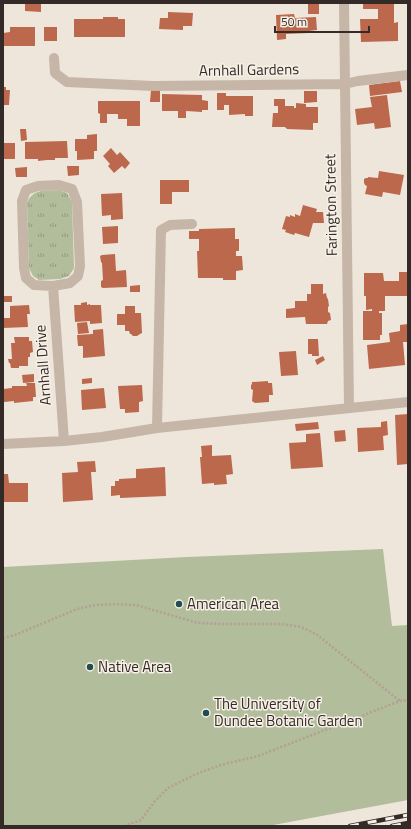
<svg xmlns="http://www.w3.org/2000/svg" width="411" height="829" font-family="'Titillium Web',sans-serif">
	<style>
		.grass { fill: url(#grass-tufts) }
		.green { fill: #b2bd9c }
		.building { fill: #bb684d }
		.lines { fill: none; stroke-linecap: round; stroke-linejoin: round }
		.path { stroke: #b2a092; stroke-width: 2.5; stroke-dasharray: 2 2; stroke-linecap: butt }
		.minor { stroke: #c6b6a8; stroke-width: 10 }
		.rail-casing { stroke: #342b28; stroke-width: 4.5 }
		.rail { stroke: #f7f0e7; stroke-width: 3; stroke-dasharray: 9; stroke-linecap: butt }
		.poi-dot { fill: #214e51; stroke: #f7f0e7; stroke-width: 1.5 }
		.labels { text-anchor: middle; stroke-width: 3; stroke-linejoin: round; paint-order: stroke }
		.street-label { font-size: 15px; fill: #342b28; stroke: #f7f0e7 }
		.poi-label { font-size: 15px; fill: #342b28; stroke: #f7f0e7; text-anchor: start }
	</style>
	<defs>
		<pattern id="grass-tufts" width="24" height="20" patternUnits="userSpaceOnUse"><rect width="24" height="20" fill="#b2bd9c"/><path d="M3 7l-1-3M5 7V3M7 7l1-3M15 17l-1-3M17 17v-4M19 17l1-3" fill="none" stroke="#929a7f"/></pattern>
	</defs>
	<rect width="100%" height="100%" fill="#efe6db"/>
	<path class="grass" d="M59,190L67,193L72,202L74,268L69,276L60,279L39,280L33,276L29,268L27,202C35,188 44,191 59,190Z"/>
	<path class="green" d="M383,549L392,626L408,625V800L268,826H3V567L187,557Z"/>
	<path class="building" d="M25,3H41V12L25,11Z
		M308,3H319V14H308Z
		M363,3H394V23L398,22V41L361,42L360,19H378V9H363Z
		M168,12L193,13L192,26H183V30L159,29L160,18H168Z
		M294,14L295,18L316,17L317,30L309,31V33L286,34V39L277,40L276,15Z
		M103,17H118V19H125V37H74V19H103Z
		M10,27H35V46H3V33L10,32Z
		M44,27H57V41H44Z
		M400,81L402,92L370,96L369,85Z
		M3,87H6V90H10L9,105H3Z
		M151,90H160V102H150Z
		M304,91H317V102L304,103Z
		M217,93H226V96H253V116H245V114L229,115V105H224V110H217Z
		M162,94L202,95V100L208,101V110H202V112L186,111V118H178V111H162Z
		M387,95L391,127L375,129L374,123L357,125L355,109L372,107L370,97Z
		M274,99H285V106H294V108H296V103L306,104V107H318V123H313V130L287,129L285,127H272L273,113H278V106H274Z
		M98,101H140V126H127V119H118V114H107V123H100V114L98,113Z
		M20,129H26L27,140L21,141Z
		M97,134V151H94V159L77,160V151H75V139H87V135Z
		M67,141L68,158H55V160H47L38,161V159H25V142Z
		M3,143H15V159H3Z
		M111,148L117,155L120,152L130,163L125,169L122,166L114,173L108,166L110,164L103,156Z
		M67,166H79V175L68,176Z
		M27,167V177H16L15,168Z
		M379,171L404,175L400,195L383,192L382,197L365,194L367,186L365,185L364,183V179L366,178H368V177L378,178Z
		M160,180H189V192H172V204H160Z
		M122,193L123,219L111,220V215L102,216L101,194Z
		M303,205L317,209L316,212H323L324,223H313L309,237L295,233L294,235L285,232L286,230L282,229L286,216L290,217V215L295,217V214L300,216Z
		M118,226V243L103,244L102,227Z
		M235,228V239H239V251H236V256H242L243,270L236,271V280H223V278H198L197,251H199V239H189V231H199V229Z
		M115,254L116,271L126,270L127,287L103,288L101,287V281L103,280L102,263L101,262L100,256L102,255Z
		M399,272H408V296H385V311H379V313H382V335H380V340H363V311H372V309L366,310V296H364V273H383L384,281H399Z
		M311,284H323V294L326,293L327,298L328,299L329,306L328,307V312L330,313L331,320L328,321L327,324H306L305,317L286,318V309L295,308V301H307V294H311Z
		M140,285V292H130V286Z
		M3,296H12V302H3Z
		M87,302V305L90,304V305H101L102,323L90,324V321L75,322L74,305H81V303Z
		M29,305L30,314H27L28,327L3,328V318H10V306Z
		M125,306H135V313H141L142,333L140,334L137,336H133L131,334H130L129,331H125V325H117V314H125Z
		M87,322L89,333L78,334L77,323Z
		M408,324V342H403L405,365L369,369L367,345L390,342L389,333L400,331V325Z
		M103,329L105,356L83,358V346H78L77,335L93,334V330Z
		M14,337H29V341H32L33,352L30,353V357H28V366H19V368H11L10,363H9L8,359H12L11,343H15Z
		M308,339H318L319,356H312V354H308Z
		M296,351L298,375L281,376L279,352Z
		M323,356L325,360L317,365L315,360Z
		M34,374V382L23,383L22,375Z
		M92,378V383L82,384V379Z
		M268,381V383H272L273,395H269V402L255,403L252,401L253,390L251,389V385L252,384V382Z
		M26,383H35L36,397H33V401L14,403V401L4,402L3,389L12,388V386H27Z
		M142,385L143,401L139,402V412L125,413V409H120L118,386Z
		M104,388L106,408L82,410L81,390Z
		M408,414V464L397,465L395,415Z
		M387,421L388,435L383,436L384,450L358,452L357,428L381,427V422Z
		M318,422L319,429L296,431L295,424Z
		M345,430L346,441L335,442L334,431Z
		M320,433L323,467L291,469L289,443L306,442V434Z
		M212,445V456L231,455L233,474L226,475L227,484L214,485V483L202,484L200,457H202L201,446Z
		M95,461L96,472H91L93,500L63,502L62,473L78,472L77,462Z
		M165,467L166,496L120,498V495L111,496V486H115V481H119V479L136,478V469Z
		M3,474H8L9,483H28V502H3Z"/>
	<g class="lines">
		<path class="path" d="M3,638L15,635L77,609L95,605L116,604L136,605L198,623L222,624H282L301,627L316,634L400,701
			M124,826L141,820L155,801L168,788L196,774L221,765L258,756L400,701L408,700"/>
		<path class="minor" d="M344,3L349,408
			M54,58L55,73L67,82L153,86L345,84L358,81L408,75
			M53,286L34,285L26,278L24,268L22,201L26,190L38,186L59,185L72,189L77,202L80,266L78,276L70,283L53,286L64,441
			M157,428L161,230L170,225L192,224
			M3,444L64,441L102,437L157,428L408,402"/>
		<defs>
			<path id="rail" d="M350,826L408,815
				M392,826L408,823"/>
		</defs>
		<use href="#rail" class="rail-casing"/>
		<use href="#rail" class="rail"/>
	</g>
	<g class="poi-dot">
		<circle cx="179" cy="604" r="4"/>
		<circle cx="90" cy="667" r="4"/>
		<circle cx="206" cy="713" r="4"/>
	</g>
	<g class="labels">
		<g class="street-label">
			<text transform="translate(249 70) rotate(-1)" y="5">Arnhall Gardens</text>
			<text transform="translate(331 205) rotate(-91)" y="5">Farington Street</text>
			<text transform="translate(43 365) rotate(-94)" y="5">Arnhall Drive</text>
		</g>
		<g class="poi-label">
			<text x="187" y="609">American Area</text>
			<text x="98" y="672">Native Area</text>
			<text x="214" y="709">The University of<tspan x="214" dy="17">Dundee Botanic Garden</tspan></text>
		</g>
	</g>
	<rect width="411" height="829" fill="none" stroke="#342b28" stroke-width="8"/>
	<path d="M275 26v6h94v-6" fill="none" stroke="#342b28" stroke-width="2"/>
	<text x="281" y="26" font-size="12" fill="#342b28" stroke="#f7f0e7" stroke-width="3" paint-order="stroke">50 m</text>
</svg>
